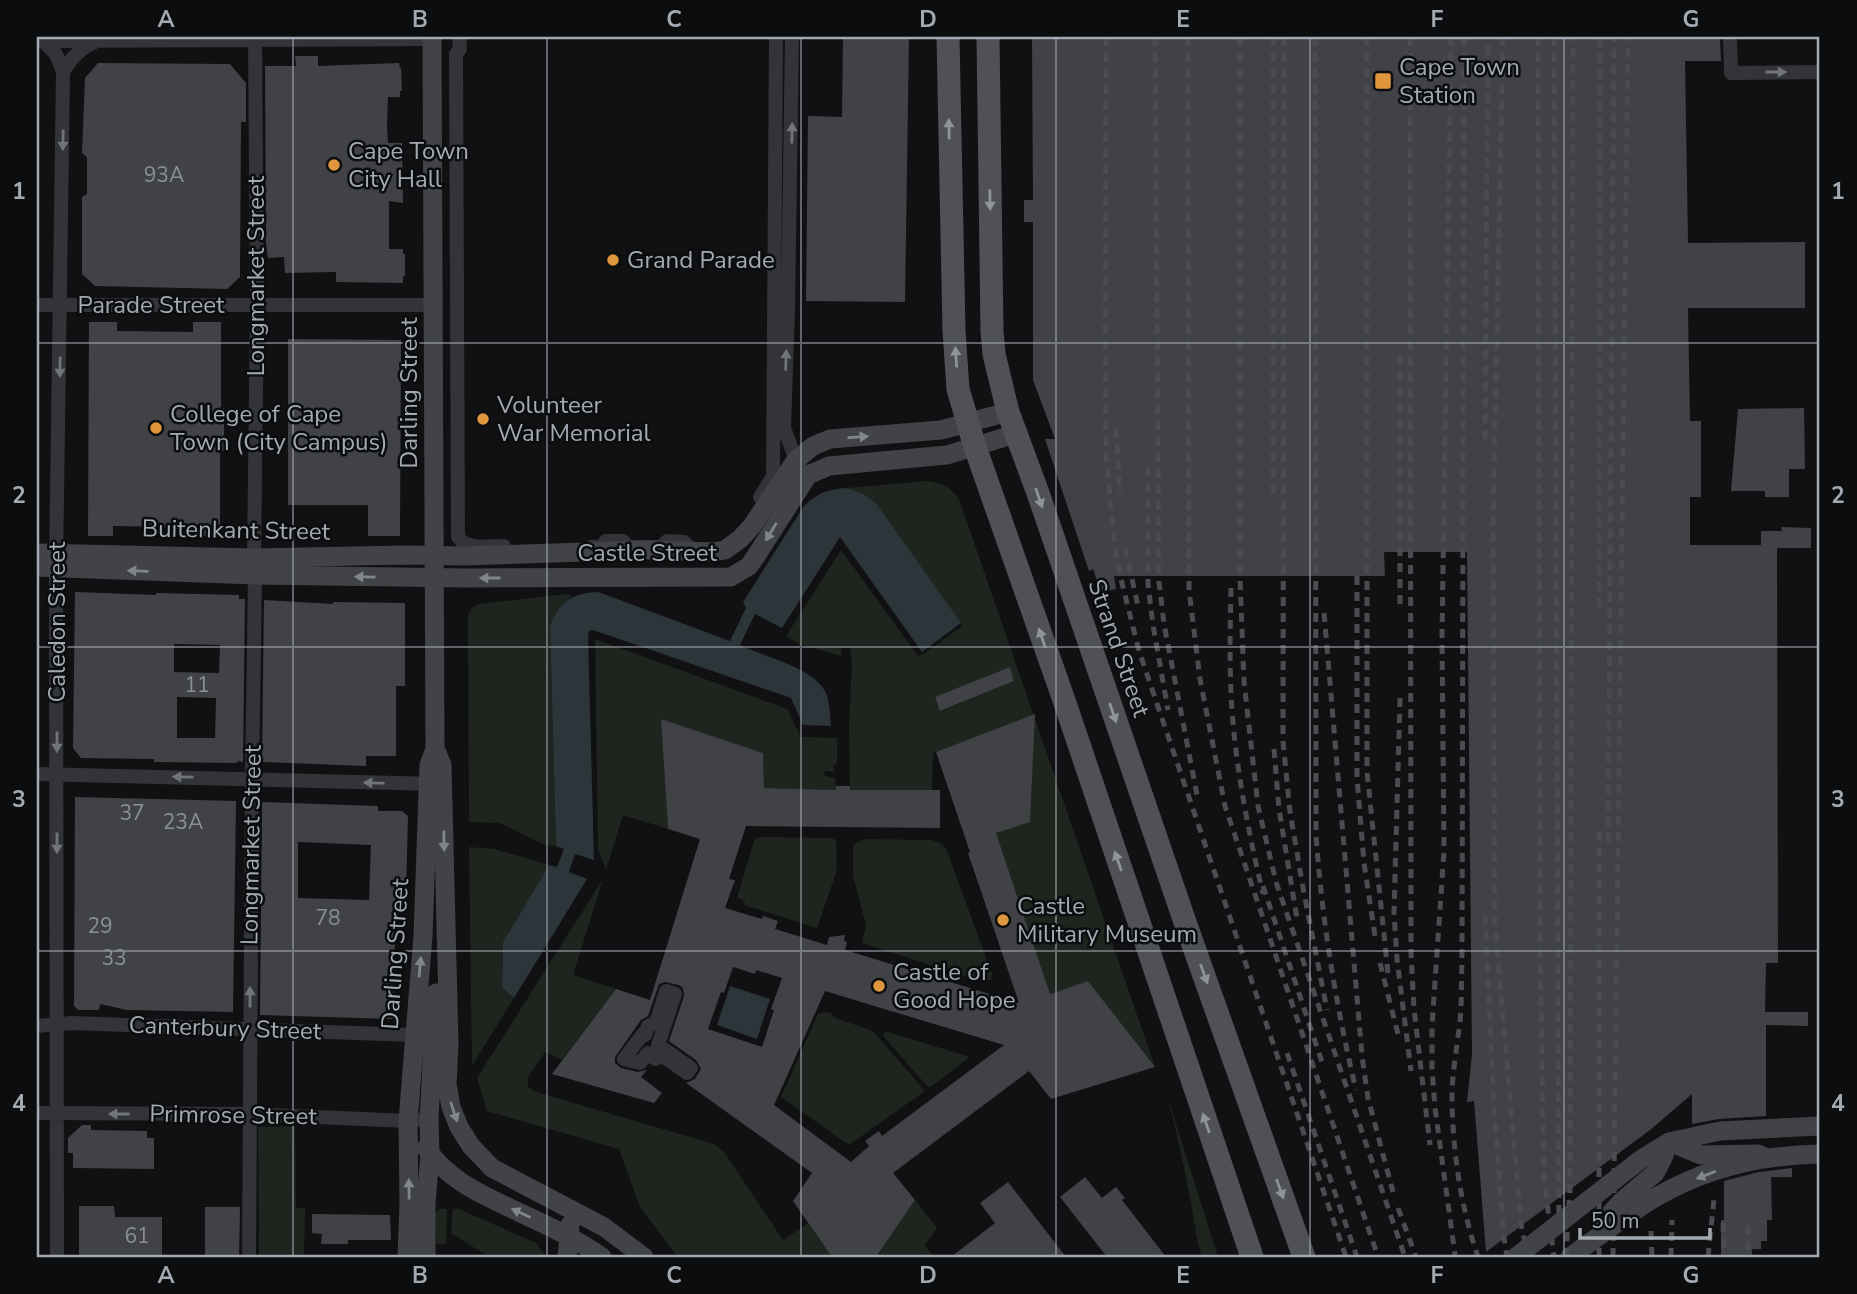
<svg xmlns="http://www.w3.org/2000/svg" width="1857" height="1294" font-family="'Nunito Sans',sans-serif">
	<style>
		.green { fill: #1e251e; fill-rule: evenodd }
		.water { fill: #2c353a }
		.building { fill: #404246; fill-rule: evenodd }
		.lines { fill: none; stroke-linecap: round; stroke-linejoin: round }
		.street { stroke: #333437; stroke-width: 14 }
		.secondary { stroke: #414347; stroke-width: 19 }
		.primary { stroke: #4f5156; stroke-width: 23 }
		.rail { stroke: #4a4c50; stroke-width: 5; stroke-dasharray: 9 7; stroke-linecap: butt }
		.secondary-bridge { stroke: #414347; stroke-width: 19 }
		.oneway { fill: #71757b }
		.oneway2 { fill: #8f949b }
		.oneway3 { fill: #81868d }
		.grid { fill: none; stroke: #a4aab2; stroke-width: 2; stroke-opacity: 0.55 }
		.poi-dot { fill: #df963d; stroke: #0c0d0e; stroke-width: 2.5 }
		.labels { text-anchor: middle; stroke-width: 5; stroke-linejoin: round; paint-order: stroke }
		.number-label { font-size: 21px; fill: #8b9097 }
		.poi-label { font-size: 24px; fill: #a4aab2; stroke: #0c0d0e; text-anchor: start }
		.street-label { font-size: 24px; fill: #a4aab2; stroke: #0c0d0e }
		.neatline { fill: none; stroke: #a4aab2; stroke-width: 2.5 }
		.grid-label { font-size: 23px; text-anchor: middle; font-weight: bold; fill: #a4aab2 }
	</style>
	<rect width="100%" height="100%" fill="#111113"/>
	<path class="green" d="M927,481C943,483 949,487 959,499L1155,1067L1088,981L1050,994L996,833L1030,821L1034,715L933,753L932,790H850L849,726L852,663L850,648H841L842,656L801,645L786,636L841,550L918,656L924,654L962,626L876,503L864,494L847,488ZM1010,667L1014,681L941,711L935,698Z
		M567,594L572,596L563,604L550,626L556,846L545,845L500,823L469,822L468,614L472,608L478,604Z
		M595,639L787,709L801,737L837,738V765L835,764L833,766L835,772L824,771L825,776L835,778L836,790L764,788L763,753L661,719L668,829L623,815L606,870L598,849Z
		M762,837L831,838L836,840L837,870L817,928L744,905L745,901L737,898L754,841L757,838Z
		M863,839L931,840L939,842L946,848L992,974L991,979L983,982L862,943L866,925L853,876V845Z
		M469,847L494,849L549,865L503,942L502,988L514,998L472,1066Z
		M603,879L573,975L616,989L562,1060L545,1052L528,1077V1087L536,1092L714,1144L724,1152L783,1240L808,1223L832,1257H678L640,1207L619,1149L487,1111L477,1078Z
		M827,1012L832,1014L835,1018L873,1031L925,1091L849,1145L781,1097L818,1014Z
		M885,1031L970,1057L929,1088L883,1036Z
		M1166,1092L1218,1257H1202C1195,1235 1194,1216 1189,1193C1183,1159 1175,1126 1166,1092Z
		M295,1126L296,1208H305L304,1257H259L258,1127Z
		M915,1200L937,1228L925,1245L934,1257H876Z
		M439,1209H447L446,1244H436L435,1214Z
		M453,1209H459L536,1243L547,1257H489L451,1233Z"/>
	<path class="water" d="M847,488L864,494L876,503L961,623L922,652L840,537L782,628L755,614L740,645C764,657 814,667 826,693C830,703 830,716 831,726L803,725L791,698L593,630L589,631L588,635L594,860L575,854L569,872L587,879L514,998L502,988L503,942L549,865L557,867L564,849L556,846L550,626C560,601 572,593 598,592L730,641L746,608L743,602L804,506C818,493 828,489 847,488Z
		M730,986L770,999L757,1039L717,1025Z"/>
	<path class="building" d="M843,37H909L905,302L806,301L808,116L842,117Z
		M1032,37H1720L1721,61H1685L1688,243L1805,242V308H1688L1690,421H1701V497H1690V545H1761V531H1782L1781,527L1811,528V548H1777L1778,963H1766L1765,1012H1808V1026L1766,1025V1116L1719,1119L1692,1124V1094L1650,1130L1486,1252L1474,1101L1467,1102L1472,1054L1467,552H1384L1385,576H1114L1116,589L1101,592L1093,569L1089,571L1045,439H1055L1033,380V222H1024V200H1033Z
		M295,56H318V66L399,63L400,68H401L402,91H400V97H388L387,126L388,143H402L403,203L389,201V249H403V254H405V276H403V283L336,282V272L285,273L284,257L268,258L266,244L265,66H296Z
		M98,63L230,64L246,83V122H241L240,277L227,289L95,286L82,274V197L87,194V157L82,153L85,78Z
		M89,322H117V331L193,332V322H221V408H224V451H220V536H191V527L113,526V536H88Z
		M288,339L401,340L400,536H368V505H288Z
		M1804,408L1805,469H1789V497H1765V491H1731L1738,409Z
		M75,592L156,595V593L239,595V599H245L243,762L237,761V763L154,762V759L81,758L73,748ZM174,644L220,645L219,673L174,672ZM177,697L216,698L215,738H177Z
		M264,600L333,604V602L405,603V686H396V756H366V766L262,762Z
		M1010,667L1014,681L940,711L935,697Z
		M1035,714L1030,822L996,833L1050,994L1088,981L1155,1067L1051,1099L1029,1071L893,1173L915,1200L876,1257H832L793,1201L812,1173L686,1083L695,1079L701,1069L696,1060L669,1041L684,996L683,988L679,985L665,982L659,984L648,1016L641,1020L615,1057V1063L621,1068L638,1072L647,1070L641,1077L662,1093L654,1103L552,1074L616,989L650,1000L700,839L668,829L661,719L763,753L764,788L836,790V786H850V790H940V828L746,826L729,879L735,880L725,908L762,919L763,916L778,921L775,929L827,945L829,937L845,935L844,940L847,943L845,950L1019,1003L968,853L970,852L936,752ZM733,967L755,974L756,970L782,978L771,1009L774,1010L762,1047L708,1029L721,992L724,993ZM825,991L871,1005L1004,1045L882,1136L879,1131L865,1141L869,1146L851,1162L774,1105Z
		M75,797L236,801L233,1012L127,1010L100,1004L99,1010H78L74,1006Z
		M262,802L378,806V811H402L408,816L406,897H396L393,1019L260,1015ZM298,842L371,845L369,900L298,898Z
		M82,1125H91V1130L147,1131V1138H154V1169L73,1168V1153H68V1138Z
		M1792,1168V1177H1771L1772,1220H1767V1241H1761V1249H1752V1257H1721V1220H1724V1181L1759,1172Z
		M1085,1177L1102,1198L1116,1187L1125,1198L1122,1200L1166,1257H1107L1060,1197Z
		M1008,1182L1066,1257H951L995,1223L980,1203Z
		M79,1206H114L115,1217H162V1257H79Z
		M205,1207H240L239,1257H205Z
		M312,1214L390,1215L391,1240H348V1244H321L322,1234L312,1233Z"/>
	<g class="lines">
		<path class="street" d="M459,37L460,49L456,54L458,537C466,550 489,546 504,546
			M792,37L788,310L784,428L796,460L800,465
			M1730,37L1731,73L1820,72
			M42,41L432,39
			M43,41L56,54L63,72L56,568L57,1257
			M63,72C71,58 80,48 95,42
			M37,305H433
			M760,497L773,476L776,37
			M591,547H601L606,541H623L628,547H661L667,541L684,542L689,547
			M254,558L257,305L255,37
			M37,774L438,784
			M666,991L675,994L658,1045L691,1068L687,1073L663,1056L655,1059L648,1053L640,1063L624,1059L643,1034L645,1035L648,1026L656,1023Z
			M37,1026L71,1023L414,1035
			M37,1113L249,1114L408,1121L429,1119
			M249,1257L252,779L255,575"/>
		<path class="secondary" d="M37,553L254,558L405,555L465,556L650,550L714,552L725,550L740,539L752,526L796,460L813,446L830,439L941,430L1008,412
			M37,567L255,575L468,578L731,577L749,566L756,556L808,475L829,466L947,455L1015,434
			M437,753L442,765L449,1044L447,1084L451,1107L459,1127L471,1146L492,1168L604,1227L644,1257
			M1669,1142L1720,1131L1820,1126
			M1669,1142L1701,1155L1758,1154L1765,1157
			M426,1148C448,1179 476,1192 510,1208C542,1223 574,1237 602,1257
			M407,1257L409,1203L408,1121L423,936L429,765L435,749L432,37
			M426,1257V1204L430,1154L429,1119L436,993
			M567,1257L570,1225
			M1570,1257L1599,1236"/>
		<path class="primary" d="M948,37L954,331L958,389L975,447L1065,703L1252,1257
			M988,37L992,331L994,354L1008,412L1038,493L1186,925L1304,1257"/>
		<path class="rail" d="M1106,37L1105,338L1106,457L1115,548L1121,579L1139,651L1346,1257
			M1155,37L1159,582L1164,624L1198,800
			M1188,37L1189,590L1200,679L1225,806L1378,1257
			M1240,37V577L1244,682L1258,806L1276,882L1405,1257
			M1284,37L1283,741L1290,812L1304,893L1327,1010
			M1315,37L1316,835C1322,921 1336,1006 1356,1090
			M1367,37V772L1388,973
			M1410,37L1411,953L1414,1009L1430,1145
			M1451,37L1442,636L1444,851L1432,1026V1069L1435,1108L1455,1255
			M1464,37L1462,963C1461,983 1462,1003 1460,1022C1457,1046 1453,1069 1452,1092C1452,1148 1460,1204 1478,1257
			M1503,37L1493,525L1495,925L1521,1224L1528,1257
			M1538,37L1540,942L1544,1178L1554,1257
			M1554,37L1559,1223
			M1400,355V607
			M1116,429L1120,495
			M1485,439L1488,37
			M1148,467V584L1153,625L1168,710
			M1273,494V37
			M1125,548L1138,606
			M1357,576V778L1364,863L1375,936
			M1231,588C1230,633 1229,678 1233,723C1238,779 1250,839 1263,894
			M1599,607L1600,37
			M1324,613L1362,1056L1368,1098L1393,1192
			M1400,698L1394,913L1397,959L1411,1071
			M1274,749L1279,809L1297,919
			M1608,842L1614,37
			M1263,886L1322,1062
			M1485,915L1494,1107L1504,1238L1507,1257
			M1380,963L1398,1034
			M1287,1053L1357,1257
			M1398,1208L1416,1257
			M1723,1223L1724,1257
			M1748,1225V1257
			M1651,1231L1652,1257
			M1566,1257L1570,1189L1573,37
			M1599,1257V828
			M1613,1257L1628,37
			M1671,1257L1672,1220
			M1708,1257L1714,1199"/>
		<path class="secondary-bridge" d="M1604,1226L1611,1213L1622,1201L1655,1173L1662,1160L1669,1142
			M1599,1236C1618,1222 1637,1208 1658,1196C1707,1168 1764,1155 1820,1154
			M1516,1257L1640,1160L1669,1142"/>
	</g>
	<defs><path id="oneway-solid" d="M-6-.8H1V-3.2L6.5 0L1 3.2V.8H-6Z" transform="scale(1.75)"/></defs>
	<g class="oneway">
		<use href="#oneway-solid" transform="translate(1776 72)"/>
		<use href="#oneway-solid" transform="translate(792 133) rotate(-89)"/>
		<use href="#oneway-solid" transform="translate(63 140) rotate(91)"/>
		<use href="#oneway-solid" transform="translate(786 360) rotate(-88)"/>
		<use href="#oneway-solid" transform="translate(60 367) rotate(91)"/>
		<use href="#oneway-solid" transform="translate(57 742) rotate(90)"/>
		<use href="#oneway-solid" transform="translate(183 777) rotate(-179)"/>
		<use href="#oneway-solid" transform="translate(374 783) rotate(-178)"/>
		<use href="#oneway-solid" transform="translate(57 843) rotate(90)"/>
		<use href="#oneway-solid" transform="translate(250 997) rotate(-90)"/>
		<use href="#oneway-solid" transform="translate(119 1114) rotate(-180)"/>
	</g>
	<g class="oneway2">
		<use href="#oneway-solid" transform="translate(949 129) rotate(-91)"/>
		<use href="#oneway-solid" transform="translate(990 200) rotate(89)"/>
		<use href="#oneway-solid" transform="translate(956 357) rotate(-94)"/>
		<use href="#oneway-solid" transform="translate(1039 498) rotate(71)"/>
		<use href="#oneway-solid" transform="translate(1042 638) rotate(-109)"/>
		<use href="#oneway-solid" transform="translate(1113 713) rotate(71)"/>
		<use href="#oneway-solid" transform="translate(1118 861) rotate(-109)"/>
		<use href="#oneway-solid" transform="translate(1204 974) rotate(70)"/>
		<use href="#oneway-solid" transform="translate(1206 1123) rotate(-109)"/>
		<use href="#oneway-solid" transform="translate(1280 1189) rotate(70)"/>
	</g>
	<g class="oneway3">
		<use href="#oneway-solid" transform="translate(858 437) rotate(-4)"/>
		<use href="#oneway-solid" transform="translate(771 532) rotate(121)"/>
		<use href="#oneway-solid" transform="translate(138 571) rotate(-178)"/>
		<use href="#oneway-solid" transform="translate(365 577) rotate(-179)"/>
		<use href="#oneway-solid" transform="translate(490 578) rotate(180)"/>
		<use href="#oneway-solid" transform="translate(444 841) rotate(89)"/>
		<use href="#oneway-solid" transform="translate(420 967) rotate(-85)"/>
		<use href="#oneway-solid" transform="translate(454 1112) rotate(71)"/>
		<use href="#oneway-solid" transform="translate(1706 1175) rotate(159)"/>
		<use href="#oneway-solid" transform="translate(409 1189) rotate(-91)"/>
		<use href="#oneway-solid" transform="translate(521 1213) rotate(-155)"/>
	</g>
	<path class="grid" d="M293,37V1257M547,37V1257M801,37V1257M1056,37V1257M1310,37V1257M1564,37V1257M37,343H1820M37,647H1820M37,951H1820"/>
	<g class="poi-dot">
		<rect x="1374" y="72" width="18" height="18" rx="3.5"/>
		<circle cx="334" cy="165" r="7"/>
		<circle cx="613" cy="260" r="7"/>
		<circle cx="483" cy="419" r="7"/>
		<circle cx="156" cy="428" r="7"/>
		<circle cx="1003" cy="920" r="7"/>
		<circle cx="879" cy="986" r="7"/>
	</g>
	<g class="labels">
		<g class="number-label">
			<text x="164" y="182">93A</text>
			<text x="197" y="692">11</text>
			<text x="132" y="820">37</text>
			<text x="183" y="829">23A</text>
			<text x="328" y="925">78</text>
			<text x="100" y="933">29</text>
			<text x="114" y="965">33</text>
			<text x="137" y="1243">61</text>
		</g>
		<g class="poi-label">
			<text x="1399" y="75">Cape Town<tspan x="1399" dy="28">Station</tspan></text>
			<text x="348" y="159">Cape Town<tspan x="348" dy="28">City Hall</tspan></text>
			<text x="627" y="268">Grand Parade</text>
			<text x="497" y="413">Volunteer<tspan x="497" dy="28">War Memorial</tspan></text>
			<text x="170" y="422">College of Cape<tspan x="170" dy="28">Town (City Campus)</tspan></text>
			<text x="1017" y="914">Castle<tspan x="1017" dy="28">Military Museum</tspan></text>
			<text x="893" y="980">Castle of<tspan x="893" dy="28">Good Hope</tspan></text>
		</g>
		<g class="street-label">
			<text transform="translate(256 276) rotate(-90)" y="8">Longmarket Street</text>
			<text x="151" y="313">Parade Street</text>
			<text transform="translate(409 393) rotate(-90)" y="8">Darling Street</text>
			<text transform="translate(236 530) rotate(1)" y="8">Buitenkant Street</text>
			<text x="647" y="561">Castle Street</text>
			<text transform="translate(57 622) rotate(-90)" y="8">Caledon Street</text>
			<text transform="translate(1119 648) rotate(71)" y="8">Strand Street</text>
			<text transform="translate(251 845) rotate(-89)" y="8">Longmarket Street</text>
			<text transform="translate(395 954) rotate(-86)" y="8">Darling Street</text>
			<text transform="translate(225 1028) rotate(2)" y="8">Canterbury Street</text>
			<text transform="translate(233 1115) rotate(1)" y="8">Primrose Street</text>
		</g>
	</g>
	<rect width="1857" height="1294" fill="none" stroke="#0c0d0e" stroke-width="77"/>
	<path d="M1580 1228v10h130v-10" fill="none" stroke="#a4aab2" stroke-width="3.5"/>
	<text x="1591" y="1228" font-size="21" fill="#a4aab2" stroke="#0c0d0e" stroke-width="5" paint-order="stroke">50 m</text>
	<rect x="38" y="38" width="1780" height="1218" class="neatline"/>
	<g class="grid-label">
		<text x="166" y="27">A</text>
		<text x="420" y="27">B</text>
		<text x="674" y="27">C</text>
		<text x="928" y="27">D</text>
		<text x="1183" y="27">E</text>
		<text x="1437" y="27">F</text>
		<text x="1691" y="27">G</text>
		<text x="19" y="199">1</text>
		<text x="1838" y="199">1</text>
		<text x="19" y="503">2</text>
		<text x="1838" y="503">2</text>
		<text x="19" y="807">3</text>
		<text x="1838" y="807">3</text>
		<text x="19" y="1111">4</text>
		<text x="1838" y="1111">4</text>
		<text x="166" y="1283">A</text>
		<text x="420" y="1283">B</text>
		<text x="674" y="1283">C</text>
		<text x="928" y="1283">D</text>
		<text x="1183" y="1283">E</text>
		<text x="1437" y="1283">F</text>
		<text x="1691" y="1283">G</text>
	</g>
</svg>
